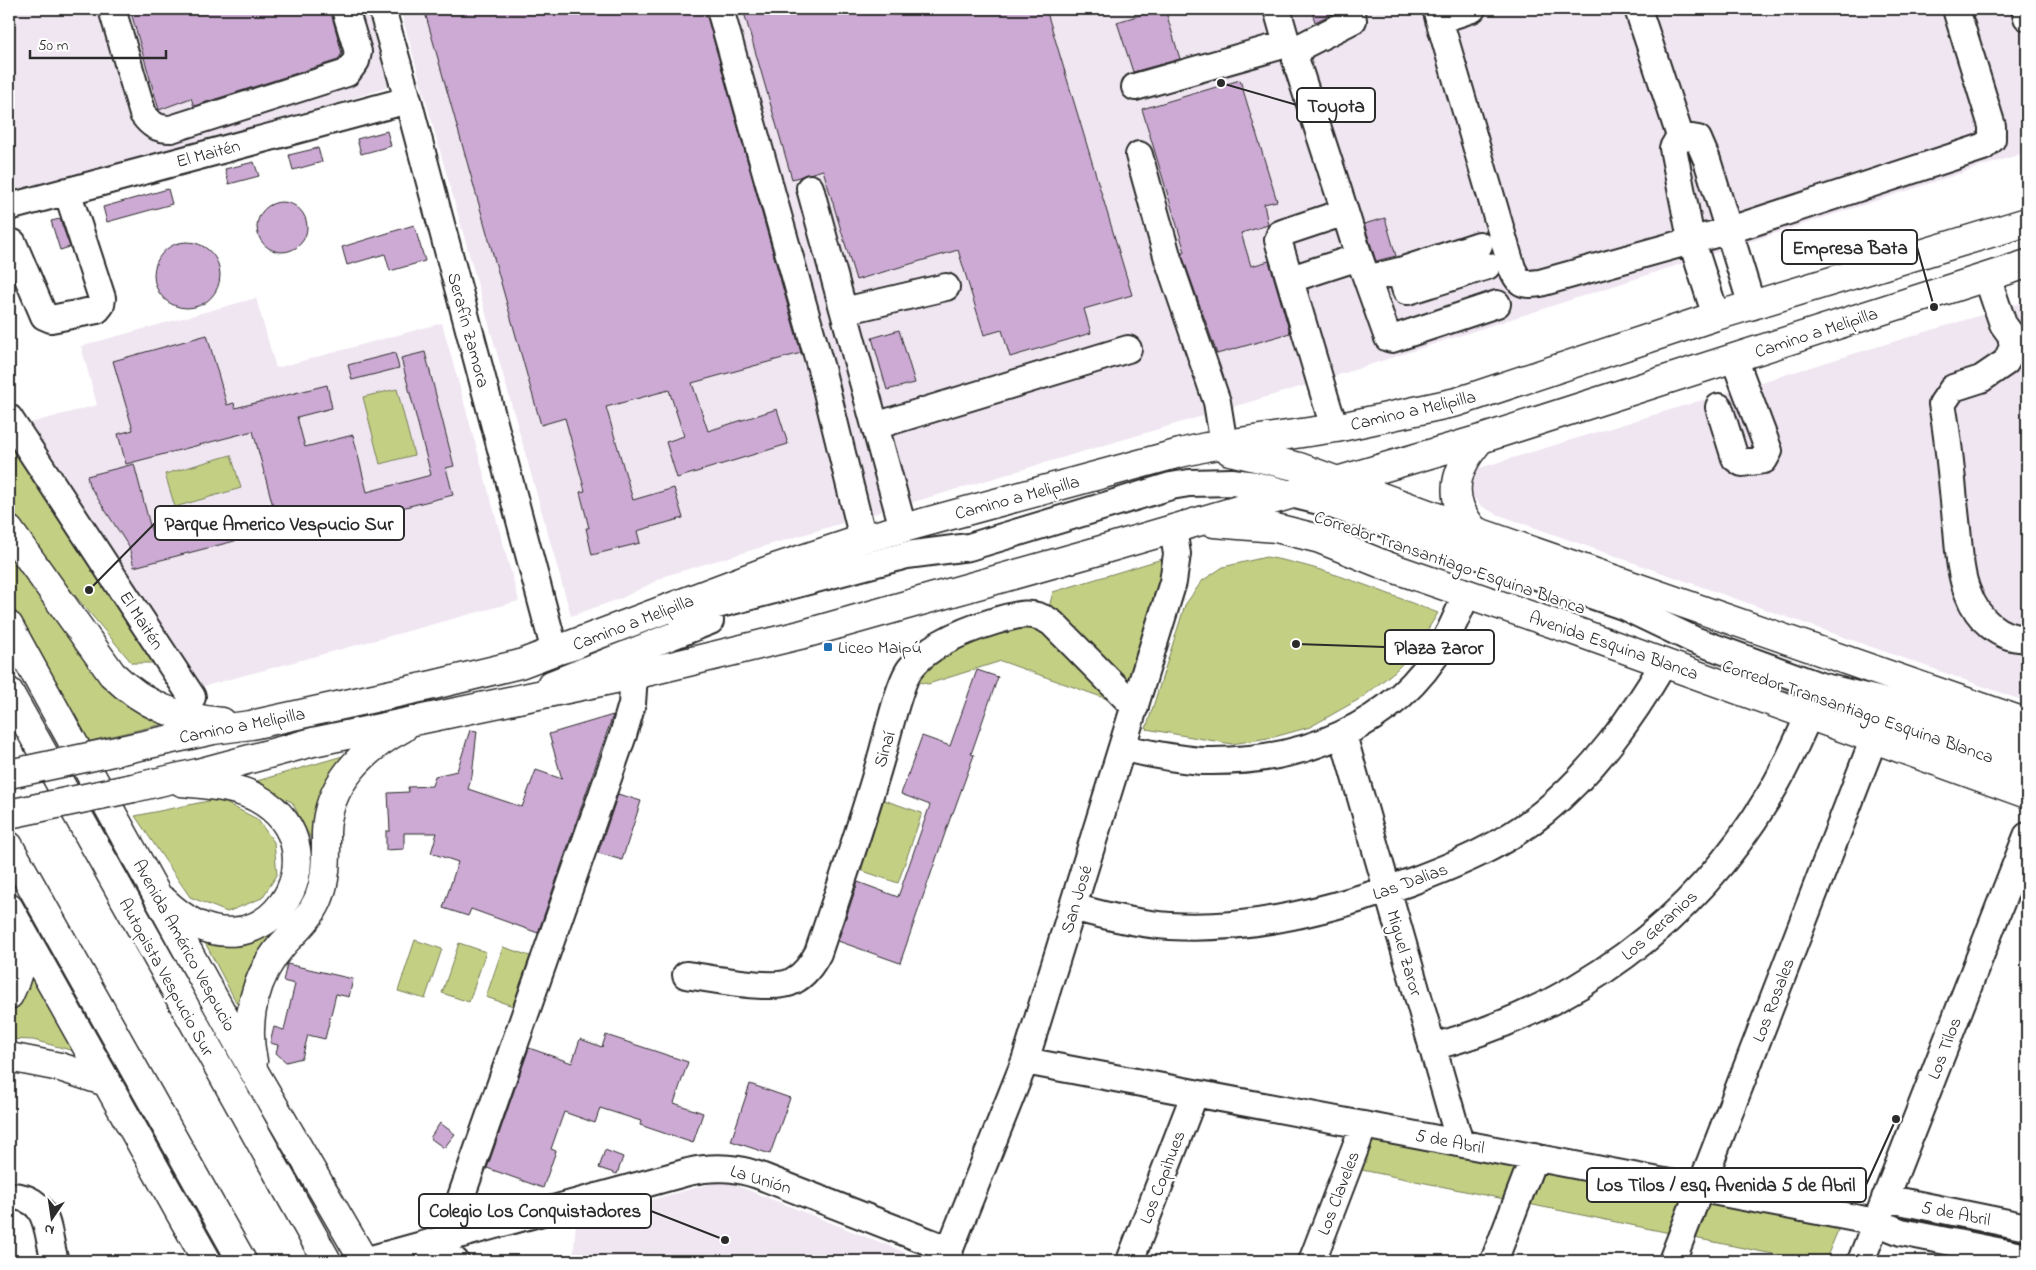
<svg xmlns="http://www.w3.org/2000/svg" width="2036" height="1270" font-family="'Indie Flower',sans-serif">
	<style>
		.built { fill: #f0e6f2 }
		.green { fill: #c3d084; stroke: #777e58 }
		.building { fill: #ccaad4; stroke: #2b2b2b }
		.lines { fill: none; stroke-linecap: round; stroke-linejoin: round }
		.minor-casing { stroke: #2b2b2b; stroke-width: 30 }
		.major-casing { stroke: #2b2b2b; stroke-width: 31 }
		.highway-casing { stroke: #2b2b2b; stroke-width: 31 }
		.minor { stroke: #fff; stroke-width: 26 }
		.major { stroke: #fff; stroke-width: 28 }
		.highway { stroke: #fff; stroke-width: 28 }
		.major-bridge-casing { stroke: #2b2b2b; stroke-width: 31; stroke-linecap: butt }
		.major-bridge { stroke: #fff; stroke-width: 28 }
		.poi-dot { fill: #1f6fb2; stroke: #fff; stroke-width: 2 }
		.labels { text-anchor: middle; stroke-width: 4.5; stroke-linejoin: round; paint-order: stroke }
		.street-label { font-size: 18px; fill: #2b2b2b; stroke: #fff }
		.poi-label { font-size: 18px; fill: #2b2b2b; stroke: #fff; text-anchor: start }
		.leader { fill: none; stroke: #2b2b2b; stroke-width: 2 }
		.callout-dot { fill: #2b2b2b; stroke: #fff; stroke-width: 2 }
		.callout { fill: #fff; stroke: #2b2b2b; stroke-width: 2 }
		.callout-label { font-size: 19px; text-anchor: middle; font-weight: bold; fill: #2b2b2b }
	</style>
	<rect width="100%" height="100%" fill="#fff"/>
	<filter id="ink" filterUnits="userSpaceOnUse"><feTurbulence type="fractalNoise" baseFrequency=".02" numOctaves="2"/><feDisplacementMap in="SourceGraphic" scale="10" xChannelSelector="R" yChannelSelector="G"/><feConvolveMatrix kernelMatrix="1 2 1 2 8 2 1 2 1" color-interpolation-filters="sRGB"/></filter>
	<g filter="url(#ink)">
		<path class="built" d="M9,9H370L392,86L9,207Z
			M400,9H2027V152L1317,382L668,575L622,598L571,616Z
			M256,298L276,368L442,323L519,601L194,689L30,423L97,405L81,346Z
			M2027,301V702L1496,514L1481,506L1472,495L1470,479L1473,470Z
			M717,1182H728L927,1261H573L576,1220Z"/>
		<path class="green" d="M397,389L414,455L380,464L363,397Z
			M9,434L153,663H132L9,517Z
			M231,455L241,488L175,507L165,474Z
			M9,551L172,722L86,742L9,599Z
			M1172,556L1132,683L1049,607L1053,592Z
			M1266,557C1326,567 1382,592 1438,613L1413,653L1395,671L1363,697L1310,727L1274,737L1232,744L1146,729L1185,605L1202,581L1223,567Z
			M1020,627L1039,629L1108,688L1107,699L1001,661L928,684L919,682L928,661L977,637Z
			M353,753L314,888L244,1017L201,935L292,908L309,866L311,839L292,802L250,783Z
			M218,799L257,819L274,842L277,875L262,898L227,912L190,897L135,816Z
			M881,799L922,813L898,883L857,869Z
			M415,940L442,949L425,999L398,991Z
			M459,943L486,952L469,1002L442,993Z
			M503,947L530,956L513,1006L486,997Z
			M28,967L74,1051L33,1040L9,1039V1009L17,1002Z
			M1368,1134L1839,1228L1825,1261H1807L1357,1169Z"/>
		<path class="building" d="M130,9H330L342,53L338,60L194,106L191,98L159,110Z
			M424,9H705L801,353L692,383L708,431L777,409L788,444L677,478L666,442L684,436L669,390L606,407L633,500L674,488L683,518L637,531L640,543L592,555L586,528H589L580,492L585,491L565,418L541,425Z
			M743,9H1046L1132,295L1084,309L1091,333L1010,357L1002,330L984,335L958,250L856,280L823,170L792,179Z
			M1160,9H1165L1180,59L1133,72L1117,22Z
			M1311,9H1342L1315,22Z
			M1240,80L1277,201L1264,204L1268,225L1241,233L1251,266L1269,261L1290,333L1217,354L1182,255V252H1185L1142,109Z
			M387,131L391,146L361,154L357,139Z
			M318,148L322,162L293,170L289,155Z
			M254,162L259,176L229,184L225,169Z
			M168,189L172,204L107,222L103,207Z
			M257 227a25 25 0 1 1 50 0a25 25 0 1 1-50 0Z
			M1385,218L1396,256L1376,261L1364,224Z
			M60,219L70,247L60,250L51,221Z
			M414,225L425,261L390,271L385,254L347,265L342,247Z
			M154 275a33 33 0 1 1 66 0a33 33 0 1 1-66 0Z
			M899,330L915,383L887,390L872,338Z
			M207,335L227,405L234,403L235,408L327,385L332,408L297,417L305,447L353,435L367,492L431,475L401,358L425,352L454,466L446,468L453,495L283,538L281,529L134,567L129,547L89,485L87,476L134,464L153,537L273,506L253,431L126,464L118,434L133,430L113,361Z
			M395,353L399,368L352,380L348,365Z
			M977,670L998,677L971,754L974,755L953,813H952L900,963L838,941L858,882L898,897L930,805L901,794L922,736L950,746Z
			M613,715L538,933L471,909L468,916L443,908L458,862L431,853L437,833H404V849L386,850V831H390L388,793L409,792L408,787L432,786L435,776L457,771L470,730L477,731L472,776L468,789L522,807L536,770L562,779L549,734Z
			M618,794L641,801L622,860L598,853Z
			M287,964L353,979L349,997L336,994L325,1039L308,1035L302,1058L286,1062L276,1053L278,1045L270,1043L274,1027L284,1030L295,984L283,981Z
			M606,1035L688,1062L674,1103L703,1113L693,1143L640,1125L641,1121L600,1108L595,1123L564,1112L551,1149L556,1151L543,1188L487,1168L529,1048L572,1063L580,1039L602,1047Z
			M750,1084L790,1098L770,1154L731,1141Z
			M440,1123L455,1134L444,1148L430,1138Z
			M605,1150L623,1157L617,1174L599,1168Z"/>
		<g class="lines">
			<defs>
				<path id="minor" d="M112,9L143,114C151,125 157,129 171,129L347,73L356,61L358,52L345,9
					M382,9L408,100L555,652L575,646
					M720,9L822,372L863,539
					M1277,9L1287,44L1297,55
					M1436,9L1512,268C1520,285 1522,285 1540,283L1730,230L1983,147L1992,139V126L1956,9
					M1638,9L1680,136L1673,148L1691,239L1716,316
					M2025,9L2027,17
					M1439,20L1472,9
					M1135,87L1287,44
					M1680,136L1698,139L1707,160L1752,306
					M1139,155L1168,259L1217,402L1224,445
					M810,188L903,528
					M9,207L408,100
					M1345,212L1359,257
					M13,243L44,316L51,319L97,310L101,305L102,298L67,191
					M1400,271L1479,245
					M1987,277L2003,324L2011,335L2013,347L2006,362L1981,379L1953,388L1942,404C1950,446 1952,487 1957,529C1959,549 1960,575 1968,593C1977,618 1999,640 2027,638
					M1291,279L1359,257L1388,338L1392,339L1497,304
					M1367,279L1400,271L1406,291H1408L1487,266
					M844,311L946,287
					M1719,407L1735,458L1742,463L1764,460L1769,451L1734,358
					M9,418L192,697
					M875,426L1128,349
					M1336,428L1329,411L1278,240L1280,234L1285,232L1345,212L1296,61L1297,55L1302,46L1353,20
					M679,615L907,555L969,547L1171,486L1189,483L1232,482L1255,485L1323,502L1623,606L1694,640L1820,686L1922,711L2027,748
					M551,684L710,621
					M1860,712L2027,770
					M1343,735L1460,1143
					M1122,748C1149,753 1177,760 1204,761C1300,763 1394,728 1444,642C1453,627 1459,610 1467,594
					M1073,907C1105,916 1137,924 1170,926C1251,931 1334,909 1410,882C1458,864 1504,845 1544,812C1594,771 1631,719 1664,663
					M686,975C710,978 775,992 793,981C805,975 812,964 818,953C840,888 862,824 881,758C887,738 899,683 910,669C929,644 965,630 995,621C1015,615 1033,609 1052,623L1135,707
					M1432,1047C1574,1010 1693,923 1769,796C1785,770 1797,742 1809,715
					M1025,1061L1876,1222L1901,1232L2027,1257
					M9,1196C51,1196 46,1232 55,1261
					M1885,1198L2027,1227
					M446,1240L623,735L632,704L634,675
					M434,1243L455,1261
					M364,1261L688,1172C713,1166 734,1167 758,1175L950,1250
					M945,1261L1025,1061L1173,582L1177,554L1173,529
					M1130,1261L1195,1093
					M1312,1261L1364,1125
					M1494,1261L1534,1157
					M1672,1261L1874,738
					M1861,1261L2027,836"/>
				<path id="major" d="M1230,451L1299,467L1475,531L2027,723
					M1214,523L1276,528L1320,539L1387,566L1572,630L2027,794
					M9,530L112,674C145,706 177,718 222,722
					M1475,531C1446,499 1454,469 1481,439
					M9,626L256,1075L364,1261
					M103,754L213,730L251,725L433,685L520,664L772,569L863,539L1180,453L1206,447L1336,428L1457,402L1716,316L2027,222
					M133,788L198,773L313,742L634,675L800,635L1091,553L1481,439L2027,264
					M164,901C262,995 351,849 257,798C235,786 207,785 182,782
					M9,908L207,1261
					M9,995C20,974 24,954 20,931
					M9,1057L60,1067L106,1082
					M253,1061C244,1021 255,975 283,944C296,930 310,918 318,900C327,879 326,855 326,833C327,785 363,749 403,728"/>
				<path id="highway" d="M9,692L327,1261
					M9,846L242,1261"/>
			</defs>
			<use href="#minor" class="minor-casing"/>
			<use href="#major" class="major-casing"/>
			<use href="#highway" class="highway-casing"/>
			<use href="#minor" class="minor"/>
			<use href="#major" class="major"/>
			<use href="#highway" class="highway"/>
			<defs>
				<path id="major-bridge" d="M9,774L103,754
					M9,814L133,788"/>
			</defs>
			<use href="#major-bridge" class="major-bridge-casing"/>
			<use href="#major-bridge" class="major-bridge"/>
		</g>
	</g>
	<rect class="poi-dot" x="823" y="642" width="10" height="10" rx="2.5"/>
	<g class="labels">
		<g class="street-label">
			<text transform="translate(208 153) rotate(-15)" y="6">El Maitén</text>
			<text transform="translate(469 330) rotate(75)" y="6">Serafín Zamora</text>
			<text transform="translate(1816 332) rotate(-18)" y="6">Camino a Melipilla</text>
			<text transform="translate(1413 410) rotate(-13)" y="6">Camino a Melipilla</text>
			<text transform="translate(1017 497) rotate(-15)" y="6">Camino a Melipilla</text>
			<text transform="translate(1450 562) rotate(19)" y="6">Corredor Transantiago Esquina Blanca</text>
			<text transform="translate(142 620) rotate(57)" y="6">El Maitén</text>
			<text transform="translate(633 622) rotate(-21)" y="6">Camino a Melipilla</text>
			<text transform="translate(1614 645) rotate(19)" y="6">Avenida Esquina Blanca</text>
			<text transform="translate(1858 711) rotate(19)" y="6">Corredor Transantiago Esquina Blanca</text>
			<text transform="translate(242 725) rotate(-11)" y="6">Camino a Melipilla</text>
			<text transform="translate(884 749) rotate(-73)" y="6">Sinaí</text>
			<text transform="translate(1410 881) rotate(-20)" y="6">Las Dalias</text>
			<text transform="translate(1076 899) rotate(-73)" y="6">San José</text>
			<text transform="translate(1659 925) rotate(-42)" y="6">Los Geranios</text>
			<text transform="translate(185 945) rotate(61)" y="6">Avenida Américo Vespucio</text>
			<text transform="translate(1405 953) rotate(74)" y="6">Miguel Zaror</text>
			<text transform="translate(167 977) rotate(61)" y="6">Autopista Vespucio Sur</text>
			<text transform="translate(1773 1000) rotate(-69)" y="6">Los Rosales</text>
			<text transform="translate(1944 1048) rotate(-69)" y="6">Los Tilos</text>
			<text transform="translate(1450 1141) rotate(11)" y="6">5 de Abril</text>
			<text transform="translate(1162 1177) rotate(-69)" y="6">Los Copihues</text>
			<text transform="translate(761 1179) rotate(17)" y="6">La Unión</text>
			<text transform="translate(1338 1193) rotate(-69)" y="6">Los Claveles</text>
			<text transform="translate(1956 1213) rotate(11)" y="6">5 de Abril</text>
		</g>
		<g class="poi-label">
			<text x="838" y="653">Liceo Maipú</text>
		</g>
	</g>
	<path class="leader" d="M1221 83L1297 105M1934 307L1917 247M89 590L155 523M1296 644L1385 647M1896 1119L1866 1185M725 1240L651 1211"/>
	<g class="callout-dot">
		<circle cx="1221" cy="83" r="5"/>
		<circle cx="1934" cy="307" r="5"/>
		<circle cx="89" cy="590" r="5"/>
		<circle cx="1296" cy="644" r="5"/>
		<circle cx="1896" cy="1119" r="5"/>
		<circle cx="725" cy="1240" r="5"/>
	</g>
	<g class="callout">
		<rect x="1297" y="88" width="78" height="34" rx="5"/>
		<rect x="1782" y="230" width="135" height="34" rx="5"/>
		<rect x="155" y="506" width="249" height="34" rx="5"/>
		<rect x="1385" y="630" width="109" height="34" rx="5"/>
		<rect x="1587" y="1168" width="279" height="34" rx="5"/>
		<rect x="419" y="1194" width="232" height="34" rx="5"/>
	</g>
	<g class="callout-label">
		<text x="1336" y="112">Toyota</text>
		<text x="1850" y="254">Empresa Bata</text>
		<text x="279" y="530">Parque Americo Vespucio Sur</text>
		<text x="1439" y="654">Plaza Zaror</text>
		<text x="1726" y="1191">Los Tilos / esq. Avenida 5 de Abril</text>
		<text x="535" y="1217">Colegio Los Conquistadores</text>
	</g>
	<rect width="2036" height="1270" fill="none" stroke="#fff" stroke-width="30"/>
	<rect x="15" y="15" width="2006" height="1240" fill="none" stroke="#2b2b2b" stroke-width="2" filter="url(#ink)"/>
	<g transform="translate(52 1218) rotate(193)" stroke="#ffffff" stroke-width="4" paint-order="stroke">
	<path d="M0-4L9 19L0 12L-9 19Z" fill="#2b2b2b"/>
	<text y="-8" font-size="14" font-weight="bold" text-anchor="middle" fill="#2b2b2b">N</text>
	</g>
	<path d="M30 50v8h136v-8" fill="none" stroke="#2b2b2b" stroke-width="2.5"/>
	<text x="38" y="50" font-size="15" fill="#2b2b2b" stroke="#ffffff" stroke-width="4" paint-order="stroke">50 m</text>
</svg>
